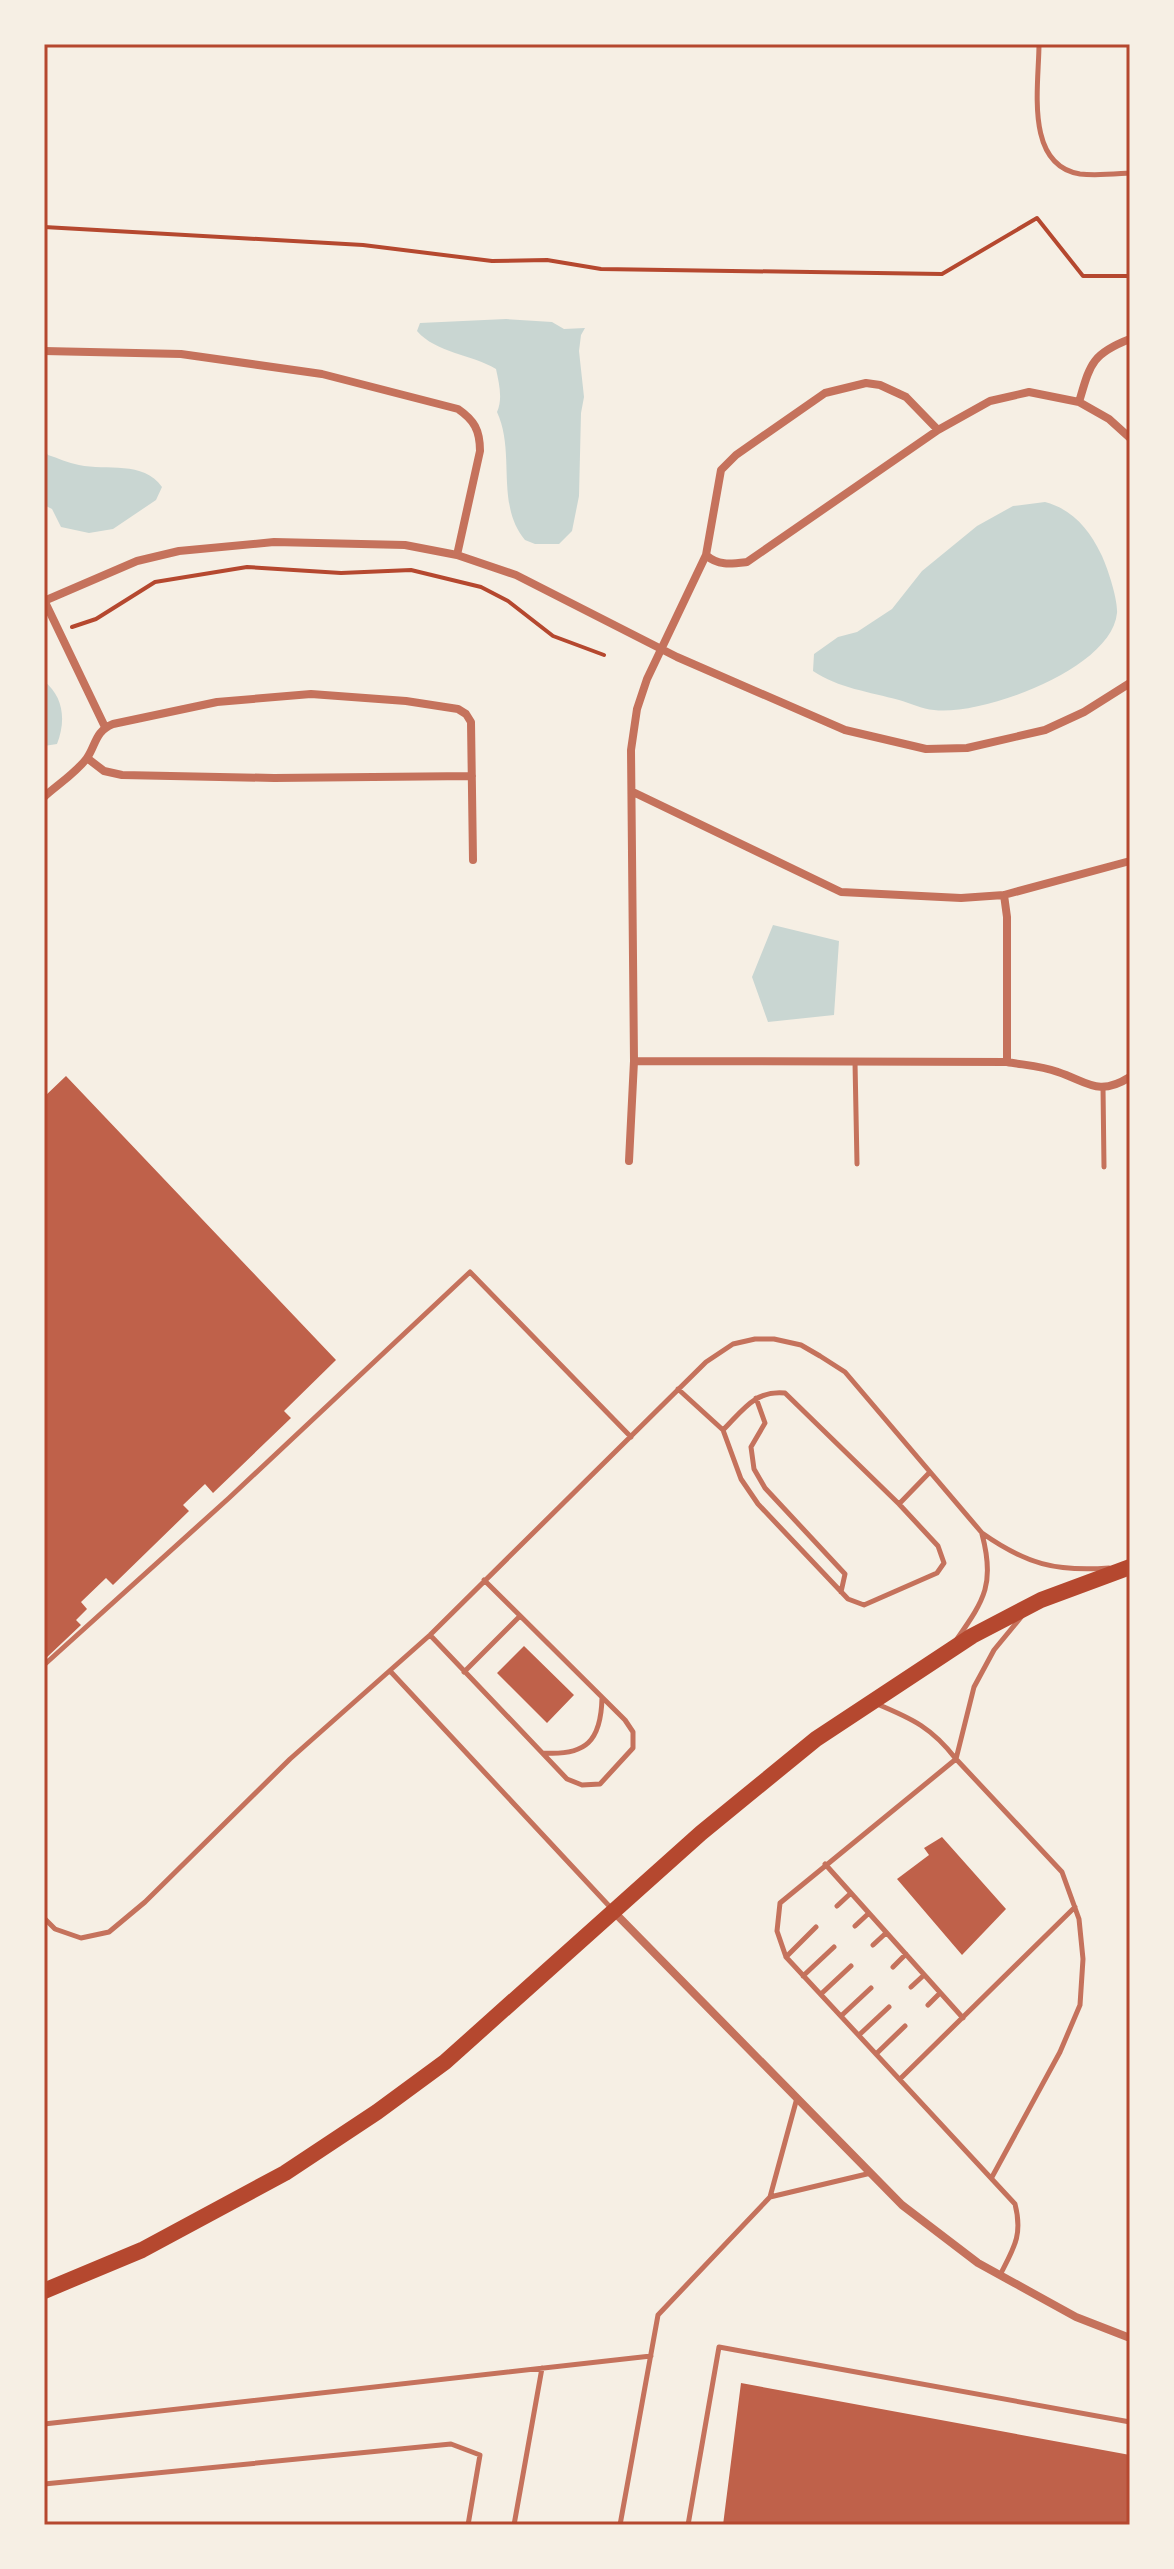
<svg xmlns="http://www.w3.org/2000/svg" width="1174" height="2569" font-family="Jost,sans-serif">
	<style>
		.water { fill: #c9d6d2 }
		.building { fill: #bf614a }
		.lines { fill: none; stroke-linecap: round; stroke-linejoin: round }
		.path { stroke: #b5482f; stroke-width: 4 }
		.service { stroke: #c5725c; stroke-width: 5 }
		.minor { stroke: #c5725c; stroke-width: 8 }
		.secondary { stroke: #b5482f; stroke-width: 16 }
		.neatline { fill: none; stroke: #b5482f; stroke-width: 3 }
	</style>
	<rect width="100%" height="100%" fill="#f6efe4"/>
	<path class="water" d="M506,319L552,322L564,329L585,328L581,335L579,351L584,397L581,413L579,496L572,531L559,544H535L525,540C495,504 516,453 497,412C503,399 499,383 496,369C471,354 436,353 417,331L420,323Z
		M44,449L48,455C58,458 68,463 79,465C107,471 143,460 162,487L156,500L113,529L89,533L61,527L52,509L44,505Z
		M1045,502C1072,509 1089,529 1101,554C1107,566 1118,599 1117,613C1112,669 982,716 934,710C922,709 910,703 899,700C870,692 838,688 813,671L814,654L838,637L857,632L892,609L922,571L977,526L1013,506Z
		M44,681C64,697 66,721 57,744L44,746Z
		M773,925L839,941L834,1015L768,1022L752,977Z"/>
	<path class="building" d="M66,1076L336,1360L284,1411L291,1418L213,1493L205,1484L183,1505L189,1511L113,1585L106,1578L81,1602L87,1609L76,1620L81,1625L44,1660V1097Z
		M524,1646L574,1695L547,1723L497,1673Z
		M942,1837L1006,1909L962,1955L897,1879L929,1855L924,1848Z
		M741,2383L1130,2455V2525H723Z"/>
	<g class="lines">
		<path class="path" d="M44,227L363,245L492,261L547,260L601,269L942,274L1037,218L1083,276H1130
			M72,627L96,619L155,582L247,567L341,573L411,570L481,587L508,601L553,636L604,655"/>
		<path class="service" d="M1039,44C1039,85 1024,165 1080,174C1096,176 1114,174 1130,173
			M855,1062L857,1164
			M1103,1087L1104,1167
			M678,1389L723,1430L741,1479L758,1504L848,1599L864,1605L937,1573L944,1563L938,1546L899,1504L785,1393C755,1390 743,1410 723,1430
			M756,1398L765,1423L751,1447L754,1469L765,1488L845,1574L841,1592
			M899,1504L930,1472
			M430,1635L567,1779L582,1785L600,1784L633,1748V1732L625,1720L484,1580
			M957,1639C985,1599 995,1583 982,1534
			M44,1665L229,1498L470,1272L631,1437
			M391,1672L611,1908
			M464,1672L520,1616
			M877,1704C913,1719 932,1728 956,1759L974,1687L994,1650L1022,1616
			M543,1753C586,1756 601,1741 602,1698
			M825,1864L963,2018
			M837,1906L851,1893
			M44,1918L55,1929L81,1938L109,1932L145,1902L290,1759L430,1635L706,1362L733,1344L755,1339H774L801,1345L820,1356L845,1372L982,1533C1026,1564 1056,1572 1109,1568
			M855,1926L869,1913
			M873,1945L886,1933
			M786,1957L816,1927
			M893,1967L906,1954
			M803,1976L834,1947
			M911,1987L924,1975
			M821,1994L851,1966
			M928,2005L940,1993
			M841,2016L871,1988
			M859,2035L889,2007
			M876,2054L905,2026
			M900,2079L1075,1907
			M992,2177L1060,2052L1080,2005L1083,1959L1079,1919L1062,1872L956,1759L780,1903L777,1931L786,1957L1015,2204C1023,2235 1014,2248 1000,2275
			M770,2197L871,2173
			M44,2424L651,2356
			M44,2484L451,2444L480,2455L468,2525
			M514,2525L542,2368
			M620,2525L658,2315L770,2197L797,2098
			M688,2525L719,2347L1130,2422"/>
		<path class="minor" d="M44,351L181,354L322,374L458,409C474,420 480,430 480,451L457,555
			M1079,402C1090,365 1091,354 1130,339
			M706,555C718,566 731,564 747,562L938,430L990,401L1029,392L1079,402L1109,419L1130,438
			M44,600L105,727
			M44,601L137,561L179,551L274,542L405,545L457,555L516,575L677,657L845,730L926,749L967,748L1045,730L1084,712L1130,683
			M87,758L104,771L122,775L274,778L472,776
			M633,792L841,892L961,898L1004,895L1130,861
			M44,797C57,785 76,773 87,758C96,745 95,731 113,724L217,702L311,694L406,701L458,709L466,714L471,722L473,860
			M1004,895L1007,917V1062
			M634,1061L1007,1062C1023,1065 1042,1066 1058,1072C1088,1082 1098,1097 1130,1077
			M629,1161L634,1061L631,750L637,709L647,679L706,555L721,470L736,455L825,393L866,383L880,385L906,397L938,430
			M613,1911L902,2205L978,2263L1076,2317L1130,2338"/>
		<path class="secondary" d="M44,2291L142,2250L285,2173L377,2112L445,2062L701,1833L816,1739L972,1636L1041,1600L1130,1567"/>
	</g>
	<rect width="1174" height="2569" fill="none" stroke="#f6efe4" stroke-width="92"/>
	<rect x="46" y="46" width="1082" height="2477" class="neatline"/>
</svg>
